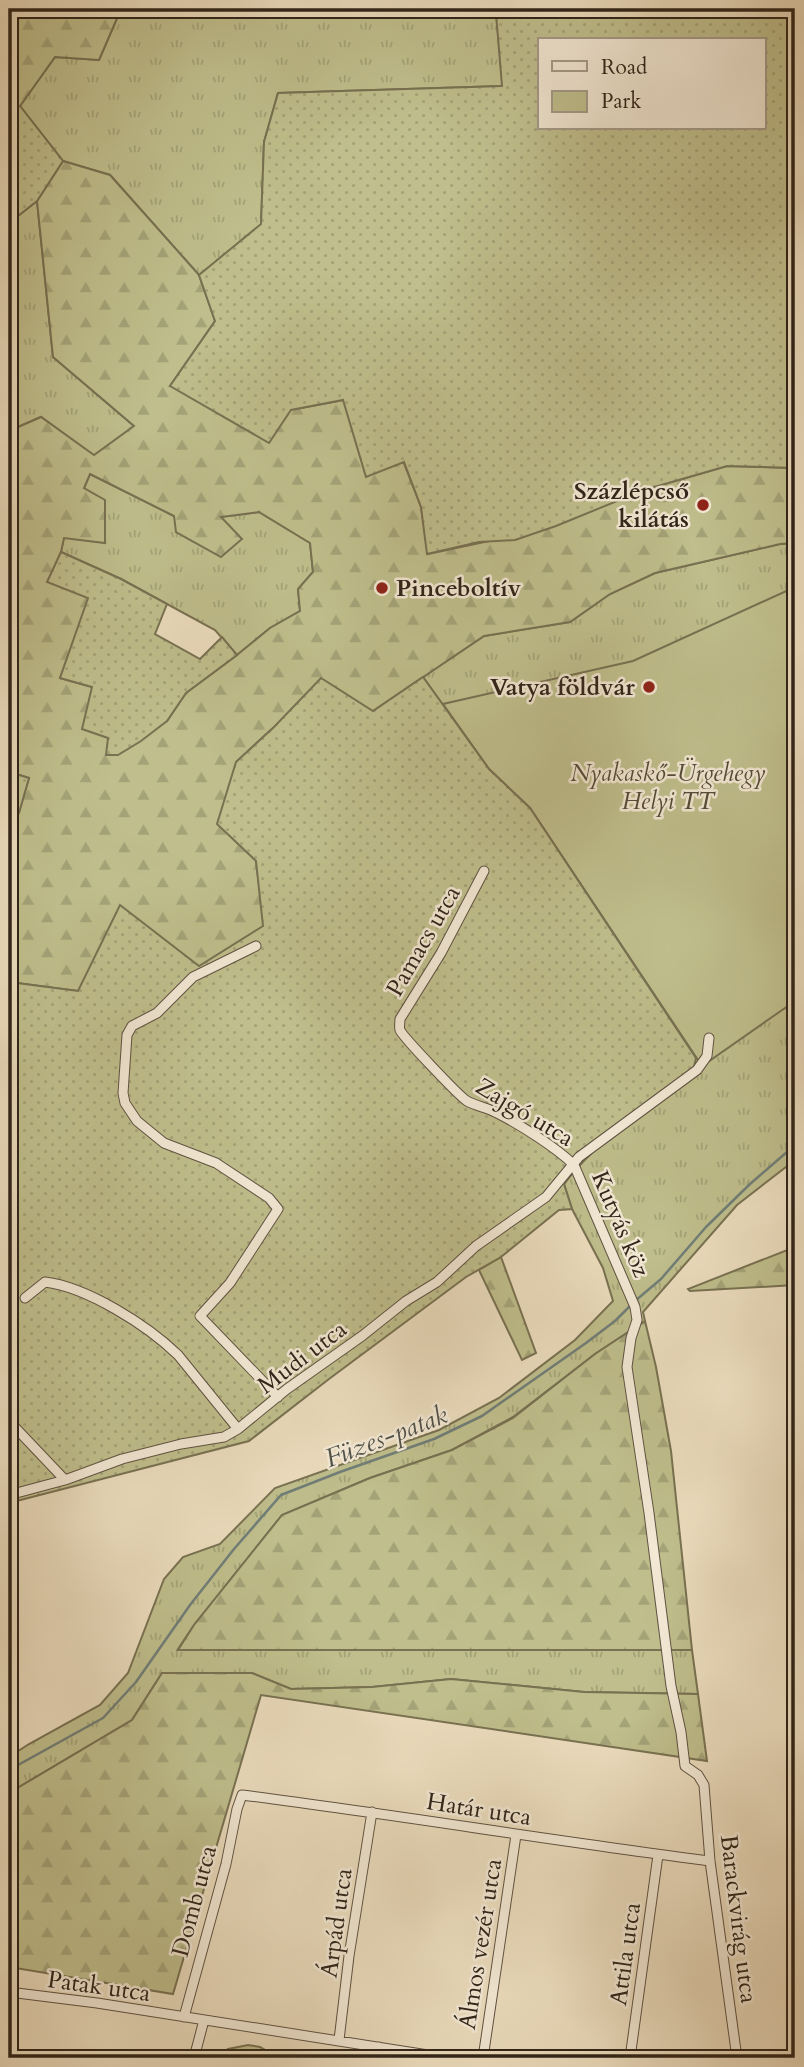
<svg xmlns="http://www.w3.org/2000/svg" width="804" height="2067" font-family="Cardo,serif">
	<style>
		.grass { fill: url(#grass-tufts); stroke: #787152; stroke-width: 2 }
		.forest { fill: url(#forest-firs); stroke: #787152; stroke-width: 2; fill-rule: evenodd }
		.park { fill: #bfbe8c; stroke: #787152; stroke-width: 2 }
		.garden { fill: url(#garden-dots); stroke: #787152; stroke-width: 2; fill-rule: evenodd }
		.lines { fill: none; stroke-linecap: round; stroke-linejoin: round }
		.stream { stroke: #707e78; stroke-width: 2.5 }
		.street-casing { stroke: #5f5242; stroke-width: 11 }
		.street { stroke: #f2e8d4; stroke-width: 9 }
		.poi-dot { fill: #8f2418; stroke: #f2e8d4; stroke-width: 2.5 }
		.labels { text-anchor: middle; stroke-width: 5; stroke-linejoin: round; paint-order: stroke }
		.poi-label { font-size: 24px; font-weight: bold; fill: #302419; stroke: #f2e8d4; text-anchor: end }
		.park-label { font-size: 24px; font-style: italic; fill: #544a36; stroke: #f2e8d4 }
		.street-label { font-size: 24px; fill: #302419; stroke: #f2e8d4 }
		.water-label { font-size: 26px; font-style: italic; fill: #505149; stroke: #f2e8d4 }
	</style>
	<defs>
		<pattern id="grass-tufts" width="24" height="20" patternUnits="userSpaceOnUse" patternTransform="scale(1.75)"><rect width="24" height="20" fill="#bfbe8c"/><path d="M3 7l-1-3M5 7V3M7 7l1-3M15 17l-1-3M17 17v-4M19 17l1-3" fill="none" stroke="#a4a378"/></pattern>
		<pattern id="forest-firs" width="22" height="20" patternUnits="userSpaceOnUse" patternTransform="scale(1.75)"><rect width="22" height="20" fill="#bfbe8c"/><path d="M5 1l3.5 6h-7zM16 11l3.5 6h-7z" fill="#a4a378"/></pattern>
		<pattern id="garden-dots" width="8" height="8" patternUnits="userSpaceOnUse" patternTransform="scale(1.75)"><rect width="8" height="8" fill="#bfbe8c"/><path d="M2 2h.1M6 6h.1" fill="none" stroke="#a4a378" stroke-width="1.8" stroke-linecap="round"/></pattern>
	</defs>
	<rect width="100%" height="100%" fill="#ebdcbd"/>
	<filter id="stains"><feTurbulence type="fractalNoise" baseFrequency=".00286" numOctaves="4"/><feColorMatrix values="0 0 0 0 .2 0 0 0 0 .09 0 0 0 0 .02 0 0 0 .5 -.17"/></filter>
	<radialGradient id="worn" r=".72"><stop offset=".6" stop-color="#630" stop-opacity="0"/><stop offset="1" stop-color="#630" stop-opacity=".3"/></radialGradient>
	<path class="grass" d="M121,9H497L496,13L503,86L278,93L264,142L261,225L199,275L110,175L63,161L20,106L55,57L99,60Z
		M37,201L53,357L134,426L94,456L41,417L9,431V223Z
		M90,474L174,516L220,517L259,512L310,543L313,572L298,589L300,611L270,628L237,655L215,630L121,579L61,552L64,537L105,542L84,488Z
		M795,543V1160L737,1205L643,1312L645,1321L595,1354L513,1417L452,1450L370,1478L282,1515L194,1625L178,1649L692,1650L698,1694L584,1692L451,1679L372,1687L291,1689L252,1673H162L132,1720L9,1793V1757L29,1744L100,1705L128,1673L164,1579L183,1557L220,1544L275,1488L439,1430L499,1398L575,1340L613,1301L603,1268L572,1209L564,1184L582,1160L610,1135L606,921L489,769L423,677L484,636L570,622L610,594L655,573L780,544Z"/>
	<path class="forest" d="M9,9H121L99,60L55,57L20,106H9Z
		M63,161L110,175L199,275L215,321L170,386L290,410L344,400L366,476L403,461L421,507L428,554L489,541L644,490L727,466L795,468V543L780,544L655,573L610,594L570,622L484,636L373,711L273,728L236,762L256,861L264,926L199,967L78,991L9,982V809L19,812L29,778L9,772V522L11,515L9,512V431L41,417L94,455L134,426L53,357L37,201ZM90,474L174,516L176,532L221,557L242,539L221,517L259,512L310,543L313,572L298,589L300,611L270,628L237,655L186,693L167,721L92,687L60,678L89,598L48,581L61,552L64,538L105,543V500L84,488Z
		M795,1247V1285L690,1291L688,1289Z
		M501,1257L536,1353L522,1360L479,1270Z
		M645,1321L656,1367L671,1451L692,1650H178L194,1625L282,1515L370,1478L452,1450L513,1418L595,1354Z
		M162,1673H252L291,1689L372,1687L451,1679L584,1692L698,1694L707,1761L261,1695L173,1994L9,1967V1793L132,1720Z"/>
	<path class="park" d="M795,587V1001L702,1066L530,808L489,769L443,704L633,661Z
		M248,2045L260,2047L279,2058H216L228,2049Z"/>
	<path class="garden" d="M497,9H795V468L727,466L644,490L556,526L515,540L479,542L427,554L421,507L404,462L366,477L343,400L291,410L269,443L170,386L215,321L199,275L261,224L264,142L278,93L502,86L496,13ZM764,40V128H540V40Z
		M9,106H20L63,161L37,201L9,223Z
		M61,552L121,579L167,604L155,634L200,659L222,637L237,655L186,693L167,721L141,741L118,755H106L108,738L82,729L92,687L60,678L88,598L47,582Z
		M423,677L489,769L530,808L696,1058L692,1076C646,1110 599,1138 564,1184L572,1209L559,1210L501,1257L466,1277L329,1379L249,1441L9,1503V982L78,991L120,905L199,966L263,926L256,861L217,824L236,762L273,728L321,678L373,711Z
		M9,772L29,778L19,813L9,809Z"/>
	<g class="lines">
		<path class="stream" d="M635,1301L661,1279L706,1227L750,1184L795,1145
			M9,1770L103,1718L136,1682L190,1605L234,1549L281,1495L340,1472L434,1439L482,1416L586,1343L615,1321L630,1306"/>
		<defs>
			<path id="street" d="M484,871L441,953L400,1019C400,1021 399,1028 400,1030C402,1036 460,1097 467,1101C476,1106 488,1108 497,1113C519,1124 557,1148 574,1165L635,1307L637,1320L631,1338L627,1367L649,1513L671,1686L681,1732L685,1766L698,1775L704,1785L710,1861L737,2058
				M256,946L193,977L157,1013L132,1026L127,1035L123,1093L125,1103L137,1121L164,1143L216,1163L269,1198L278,1209L230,1283L200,1316L278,1397
				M25,1298L45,1282C87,1287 147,1325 178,1355L238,1429
				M9,1421L65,1480
				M9,1495L65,1480L122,1459L181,1444L224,1437L238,1429L287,1389L362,1336L406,1301L437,1282L476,1246L546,1197L579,1157L697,1070L707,1056L709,1038
				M9,1992L97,2003L447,2058
				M184,2017L226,1864L237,1809L242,1795C398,1815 554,1841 710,1861
				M339,2040L349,1956L372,1812
				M194,2058L204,2020
				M377,2058L379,2047
				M483,2058L516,1835
				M630,2058L658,1855"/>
		</defs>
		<use href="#street" class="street-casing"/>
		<use href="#street" class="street"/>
	</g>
	<g class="poi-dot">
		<circle cx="703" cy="505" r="7"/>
		<circle cx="382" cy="588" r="7"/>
		<circle cx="649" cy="687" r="7"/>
	</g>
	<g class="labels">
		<g class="poi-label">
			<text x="689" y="499">Százlépcső<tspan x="689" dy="28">kilátás</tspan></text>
			<text x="396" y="596" text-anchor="start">Pinceboltív</text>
			<text x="635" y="695">Vatya földvár</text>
		</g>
		<g class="park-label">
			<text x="668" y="781">Nyakaskő-Ürgehegy<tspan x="668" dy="28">Helyi TT</tspan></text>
		</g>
		<g class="street-label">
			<text transform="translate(423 941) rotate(-60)" y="8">Pamacs utca</text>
			<text transform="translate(525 1112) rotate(31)" y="8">Zajgó utca</text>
			<text transform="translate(621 1224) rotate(67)" y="8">Kutyás köz</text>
			<text transform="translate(302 1357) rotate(-37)" y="8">Mudi utca</text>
			<text transform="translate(479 1809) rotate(9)" y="8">Határ utca</text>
			<text transform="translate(194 1901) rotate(-75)" y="8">Domb utca</text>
			<text transform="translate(739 1919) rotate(83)" y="8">Barackvirág utca</text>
			<text transform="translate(336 1923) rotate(-82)" y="8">Árpád utca</text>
			<text transform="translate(480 1944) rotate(-81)" y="8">Álmos vezér utca</text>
			<text transform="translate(625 1954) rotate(-82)" y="8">Attila utca</text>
			<text transform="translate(99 1986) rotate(8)" y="8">Patak utca</text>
		</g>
		<g class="water-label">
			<text transform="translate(386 1436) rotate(-21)" y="9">Füzes-patak</text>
		</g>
	</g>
	<rect width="804" height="2067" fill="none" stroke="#ebdcbd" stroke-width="35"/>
	<rect x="10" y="10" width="783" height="2046" fill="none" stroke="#302419" stroke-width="3.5"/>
	<rect x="18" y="18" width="769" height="2032" fill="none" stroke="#302419" stroke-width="2"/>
	<rect x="538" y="38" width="228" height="91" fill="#f2e8d4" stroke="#a49a89" stroke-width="2"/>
	<rect x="552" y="61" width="35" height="10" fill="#f2e8d4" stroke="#a49a89" stroke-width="2"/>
	<text x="601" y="74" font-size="21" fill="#302419">Road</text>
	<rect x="552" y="91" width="35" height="21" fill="#bfbe8c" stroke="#a49a89" stroke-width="2"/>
	<text x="601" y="108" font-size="21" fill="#302419">Park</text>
	<rect width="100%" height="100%" filter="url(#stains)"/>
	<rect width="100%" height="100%" fill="url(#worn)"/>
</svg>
